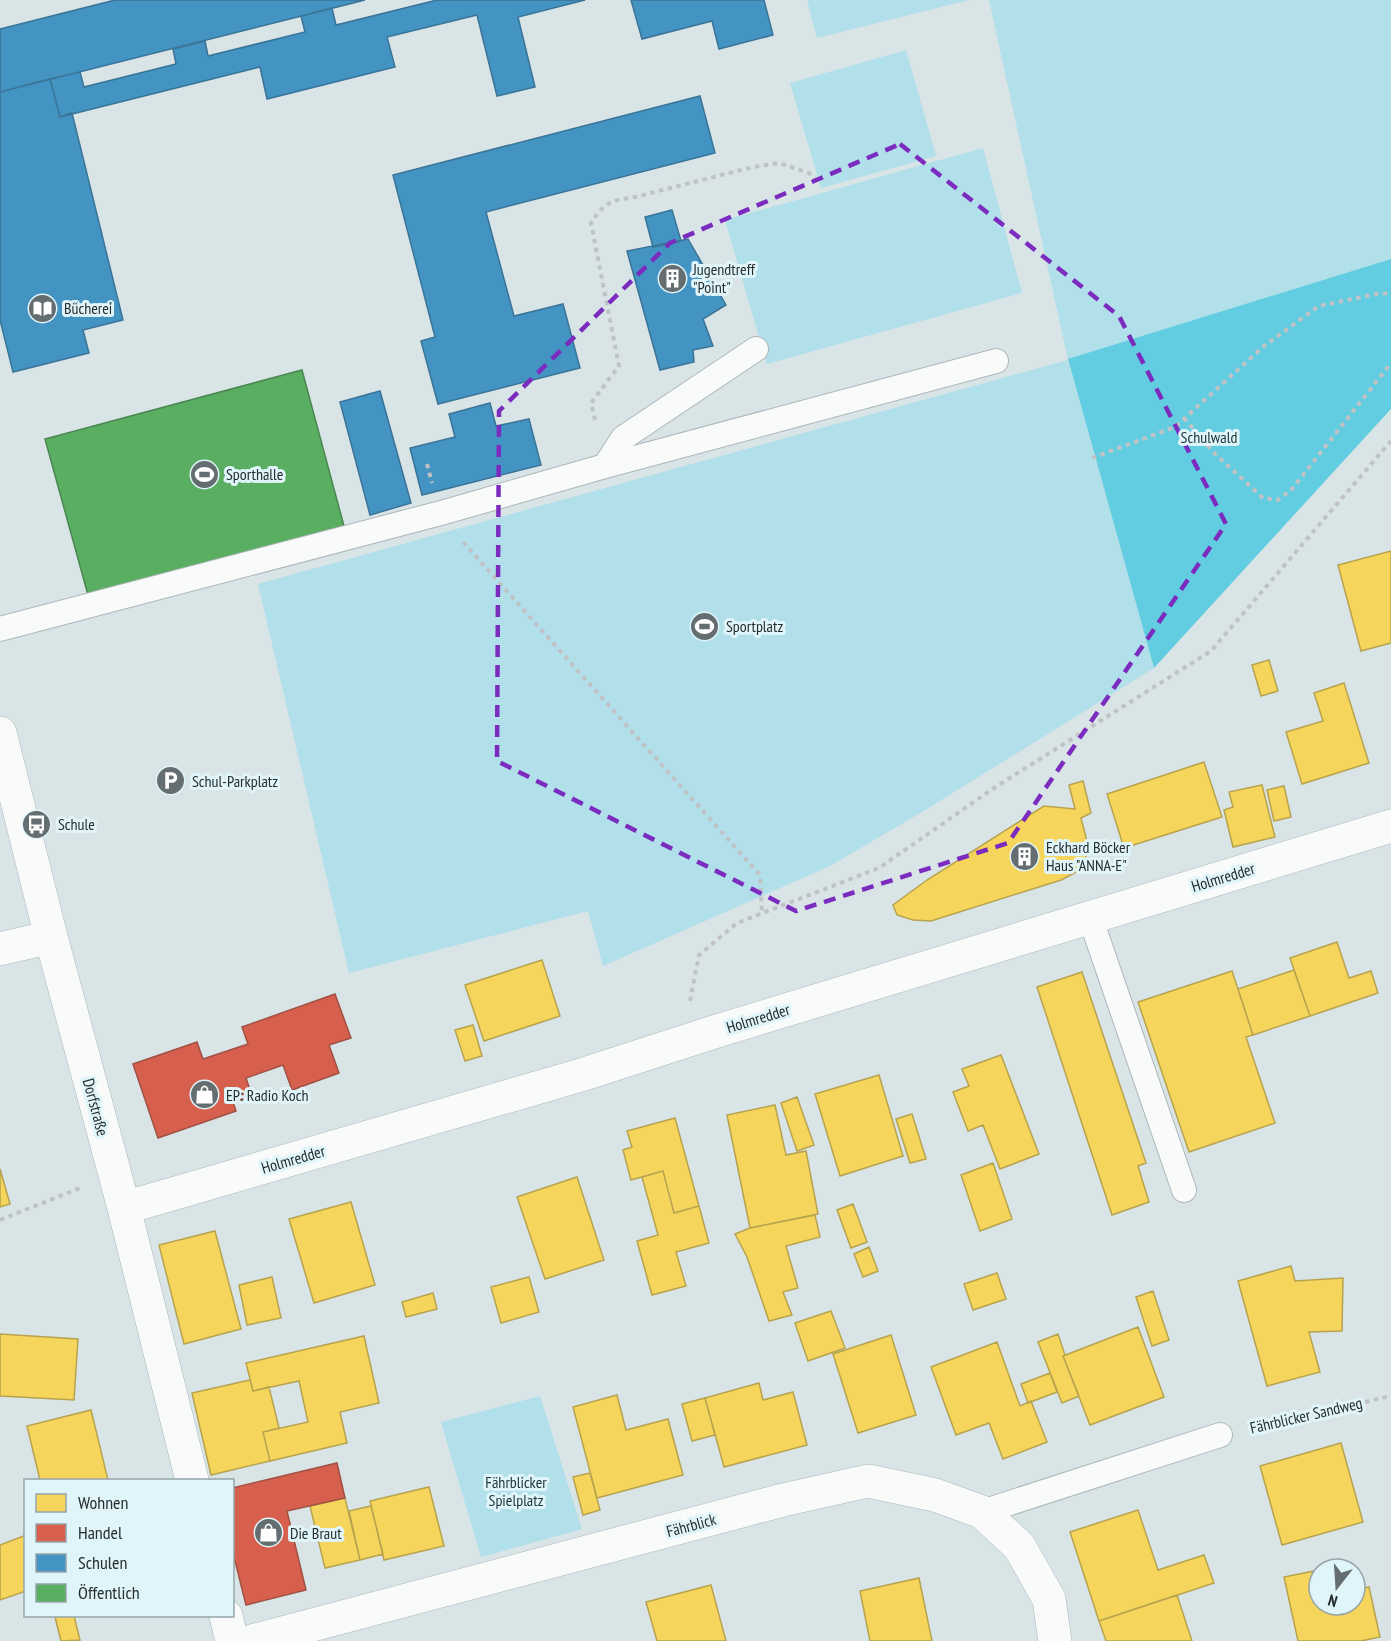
<svg xmlns="http://www.w3.org/2000/svg" width="1391" height="1641" font-family="'PT Sans Narrow',sans-serif">
	<style>
		.green { fill: #b1dfea }
		.forest { fill: #62cde0 }
		.homes { fill: #f6d55c; stroke: #b7a34e; stroke-width: 1.5 }
		.shops { fill: #d6604d; stroke: #a15144; stroke-width: 1.5 }
		.schools { fill: #4393c3; stroke: #3a7497; stroke-width: 1.5 }
		.public { fill: #5aae61; stroke: #4a8752; stroke-width: 1.5 }
		.lines { fill: none; stroke-linecap: round; stroke-linejoin: round }
		.service-casing { stroke: #aeb6b9; stroke-width: 26 }
		.minor-casing { stroke: #aeb6b9; stroke-width: 34 }
		.path { stroke: #c0c3c5; stroke-width: 4; stroke-dasharray: 4.5 4.5; stroke-linecap: butt }
		.service { stroke: #f9fbfb; stroke-width: 24 }
		.minor { stroke: #f9fbfb; stroke-width: 33 }
		.marked { fill: none; stroke: #7b2cbf; stroke-width: 4.5; stroke-dasharray: 12 8; stroke-linejoin: round }
		.labels { text-anchor: middle; stroke-width: 6; stroke-linejoin: round; paint-order: stroke }
		.poi-label { font-size: 16px; fill: #252d2f; stroke: #e0f5fa; text-anchor: start }
		.park-label { font-size: 16px; fill: #1a3238; stroke: #e0f5fa }
		.street-label { font-size: 16px; fill: #252d2f; stroke: #e0f5fa }
	</style>
	<rect width="100%" height="100%" fill="#d9e4e7"/>
	<path class="green" d="M807,0H969L817,38Z
		M989,0H1391V259L1068,360L1154,668L922,812L830,866L603,966L588,911L349,973L258,584L1068,360Z
		M906,50L936,156L821,188L790,83Z
		M983,148L1022,293L767,364L725,220Z
		M540,1396L582,1529L481,1557L441,1422Z"/>
	<path class="forest" d="M1391,259V409L1154,668L1068,359Z"/>
	<path class="homes" d="M1391,551V643L1361,651L1338,565Z
		M1269,660L1278,691L1261,696L1252,665Z
		M1344,683L1369,763L1302,784L1286,732L1323,721L1314,693Z
		M1204,762L1222,817L1124,848L1107,794Z
		M1083,781L1091,813L1081,818L1088,845L1084,868L1061,880L931,921L913,920L897,915L893,905L927,880L1044,806L1075,809L1069,785Z
		M1262,785L1275,837L1233,847L1224,810L1233,807L1229,792Z
		M1284,786L1291,817L1274,821L1267,790Z
		M1337,942L1349,978L1371,971L1378,993L1310,1016L1290,958Z
		M542,960L560,1016L484,1041L465,985Z
		M1294,970L1310,1016L1253,1035L1238,989Z
		M1232,971L1253,1035L1246,1037L1275,1123L1189,1152L1138,1002Z
		M1082,972L1146,1163L1138,1166L1149,1202L1112,1215L1037,987Z
		M473,1025L482,1056L465,1061L455,1030Z
		M1001,1055L1039,1154L1000,1169L983,1125L968,1131L953,1092L969,1086L962,1069Z
		M879,1075L903,1156L840,1176L815,1094Z
		M797,1097L814,1145L797,1151L781,1103Z
		M775,1105L786,1155L806,1151L818,1214L750,1228L727,1115Z
		M912,1114L926,1159L910,1163L896,1119Z
		M675,1118L699,1206L674,1213L663,1171L631,1180L623,1150L632,1147L627,1131Z
		M993,1163L1012,1219L980,1231L961,1175Z
		M0,1169L10,1204L0,1207Z
		M663,1171L674,1213L699,1206L709,1243L676,1252L686,1286L652,1295L637,1241L658,1235L642,1177Z
		M577,1177L604,1260L545,1279L517,1197Z
		M351,1202L375,1285L314,1303L289,1219Z
		M853,1204L867,1242L851,1248L837,1210Z
		M815,1215L820,1237L786,1246L798,1288L783,1292L792,1315L769,1321L747,1257L735,1234L750,1228Z
		M215,1231L241,1329L184,1344L159,1245Z
		M869,1247L878,1271L863,1277L854,1254Z
		M1291,1266L1295,1281L1343,1278L1342,1331L1309,1332L1320,1372L1267,1386L1238,1281Z
		M997,1273L1006,1299L973,1310L964,1284Z
		M272,1277L281,1318L247,1325L239,1285Z
		M529,1277L539,1312L501,1323L491,1287Z
		M1153,1291L1169,1340L1152,1346L1136,1297Z
		M433,1293L437,1309L406,1317L402,1302Z
		M831,1311L845,1348L808,1361L795,1323Z
		M1138,1327L1164,1397L1090,1425L1063,1356Z
		M0,1334L78,1339L74,1400L0,1396Z
		M1058,1334L1065,1355L1063,1356L1079,1396L1062,1403L1038,1342Z
		M891,1335L916,1415L858,1433L833,1354Z
		M364,1336L379,1403L340,1412L347,1443L270,1461L263,1432L308,1422L299,1381L253,1391L246,1363Z
		M997,1342L1020,1406L1031,1401L1047,1442L1003,1459L989,1423L956,1435L931,1367Z
		M1050,1373L1057,1392L1028,1403L1021,1384Z
		M250,1380L253,1391L269,1387L279,1428L263,1432L270,1461L211,1475L192,1393Z
		M759,1383L763,1400L793,1392L807,1445L724,1467L705,1398Z
		M617,1395L626,1430L668,1419L683,1475L597,1498L573,1407Z
		M705,1398L715,1435L692,1441L682,1404Z
		M91,1410L108,1480H40L27,1426Z
		M1341,1443L1363,1522L1282,1545L1260,1466Z
		M590,1473L600,1510L583,1515L573,1477Z
		M429,1487L444,1546L384,1560L370,1501Z
		M345,1498L360,1560L325,1568L310,1506Z
		M371,1506L383,1554L360,1560L349,1511Z
		M1138,1510L1158,1570L1204,1555L1214,1583L1099,1621L1070,1532Z
		M26,1535V1591L0,1600V1545Z
		M1319,1570V1605H1355V1590L1369,1587L1380,1637L1361,1641H1298L1284,1577Z
		M919,1578L932,1641H870L860,1591Z
		M711,1585L726,1641H657L646,1602Z
		M1177,1595L1192,1641H1106L1099,1621Z
		M61,1616H74L80,1640L61,1641L55,1617Z"/>
	<path class="shops" d="M335,994L351,1038L329,1045L339,1073L292,1090L283,1065L246,1078L252,1096L233,1102L236,1111L158,1138L133,1064L197,1042L203,1059L248,1044L242,1027Z
		M337,1463L345,1498L287,1511L306,1590L246,1605L232,1549V1488Z"/>
	<path class="schools" d="M115,0H365L0,92V29Z
		M437,0H585L518,17L535,87L497,96L477,15L387,37L395,67L267,99L260,67L60,117L50,79L80,72L84,87L176,64L173,49L205,41L208,56L305,32L301,16L332,8L336,25Z
		M631,0H764L773,35L719,49L712,21L642,39Z
		M50,79L60,117L72,113L123,320L83,330L89,353L13,372L0,320V92Z
		M700,96L715,153L486,212L514,316L563,304L580,368L438,404L421,341L435,337L393,175Z
		M672,210L681,241L653,247L645,217Z
		M688,239L726,305L703,319L713,346L693,350L694,362L660,370L627,251Z
		M380,391L411,503L370,515L340,402Z
		M490,403L496,426L529,419L541,465L422,495L410,448L455,437L449,414Z"/>
	<path class="public" d="M302,370L344,526L88,595L45,439Z"/>
	<g class="lines">
		<defs>
			<path id="service" d="M605,466L623,438L756,349
				M0,629L441,513L605,466L996,361
				M1090,917L1184,1190
				M982,1512L1220,1435"/>
			<path id="minor" d="M0,733L51,937L124,1208L192,1480
				M0,949L51,937
				M124,1208L581,1075L717,1031L1391,826
				M226,1616L232,1641
				M252,1641L783,1500L868,1481L935,1495L982,1512L1019,1546L1049,1599L1055,1641"/>
		</defs>
		<use href="#service" class="service-casing"/>
		<use href="#minor" class="minor-casing"/>
		<path class="path" d="M1184,418L1213,452L1263,498L1278,500L1292,489L1391,363
			M595,420L591,403L619,366L591,223C602,205 610,200 631,198L753,167L779,163L809,173L819,184
			M1092,458L1175,427L1264,346L1319,306L1376,294L1391,293
			M427,464L432,483
			M463,542L760,875L762,914
			M690,1001L699,955L737,923L879,868L994,788L1211,651L1391,441
			M0,1220L80,1188
			M1251,1428L1391,1396"/>
		<use href="#service" class="service"/>
		<use href="#minor" class="minor"/>
	</g>
	<path class="marked" d="M900,144L1119,316L1226,524L1008,843L796,911L497,761L499,411L670,243Z"/>
	<defs>
		<symbol id="building-disc" viewBox="-11 -11 22 22"><circle r="9.5" fill="#646d6f" stroke="#e0f5fa"/><path d="M-4-6H4V6H1V3H-1V6H-4ZM-2.5-4.3h1.7v1.8h-1.7ZM.8-4.3h1.7v1.8H.8ZM-2.5-1h1.7V.8h-1.7ZM.8-1h1.7V.8H.8Z" fill="#fff"/></symbol>
		<symbol id="library-disc" viewBox="-11 -11 22 22"><circle r="9.5" fill="#646d6f" stroke="#e0f5fa"/><path d="M-6-4Q-3-5.5-.7-3.5V5Q-3 3-6 4ZM6-4Q3-5.5 .7-3.5V5Q3 3 6 4Z" fill="#fff"/></symbol>
		<symbol id="stadium-disc" viewBox="-11 -11 22 22"><circle r="9.5" fill="#646d6f" stroke="#e0f5fa"/><path d="M0-5a6.5 5 0 1 0 0 10a6.5 5 0 1 0 0-10ZM-3.5-1.8h7v3.6h-7Z" fill="#fff"/></symbol>
		<symbol id="parking-disc" viewBox="-11 -11 22 22"><circle r="9.5" fill="#646d6f" stroke="#e0f5fa"/><path d="M-3.5-5.5H1a3.5 3.5 0 0 1 0 7H-1V5.5H-3.5ZM-1-3.4V-.6H.8a1.4 1.4 0 0 0 0-2.8Z" fill="#fff"/></symbol>
		<symbol id="bus-disc" viewBox="-11 -11 22 22"><circle r="9.5" fill="#646d6f" stroke="#e0f5fa"/><path d="M-5-6H5V4H4V6H2V4H-2V6H-4V4H-5ZM-3.5-4V0h7V-4ZM-3.5 1.2v1.5H-2V1.2ZM2 1.2v1.5H3.5V1.2Z" fill="#fff"/></symbol>
		<symbol id="shop-disc" viewBox="-11 -11 22 22"><circle r="9.5" fill="#646d6f" stroke="#e0f5fa"/><path d="M-5-2.5h2.3a2.7 3.5 0 0 1 5.4 0H5L5.5 6h-11ZM-1.5-2.5h3a1.5 2.3 0 0 0-3 0Z" fill="#fff"/></symbol>
	</defs>
	<g fill-rule="evenodd">
		<use href="#building-disc" x="656" y="262" width="33" height="33"/>
		<use href="#library-disc" x="26" y="292" width="33" height="33"/>
		<use href="#stadium-disc" x="188" y="458" width="33" height="33"/>
		<use href="#stadium-disc" x="688" y="610" width="33" height="33"/>
		<use href="#parking-disc" x="154" y="764" width="33" height="33"/>
		<use href="#bus-disc" x="20" y="808" width="33" height="33"/>
		<use href="#building-disc" x="1008" y="840" width="33" height="33"/>
		<use href="#shop-disc" x="188" y="1078" width="33" height="33"/>
		<use href="#shop-disc" x="252" y="1516" width="33" height="33"/>
	</g>
	<g class="labels">
		<g class="poi-label">
			<text x="693" y="275">Jugendtreff<tspan x="693" dy="18">"Point"</tspan></text>
			<text x="64" y="314">Bücherei</text>
			<text x="226" y="480">Sporthalle</text>
			<text x="726" y="632">Sportplatz</text>
			<text x="192" y="787">Schul-Parkplatz</text>
			<text x="58" y="830">Schule</text>
			<text x="1046" y="853">Eckhard Böcker<tspan x="1046" dy="18">Haus "ANNA-E"</tspan></text>
			<text x="226" y="1101">EP: Radio Koch</text>
			<text x="290" y="1539">Die Braut</text>
		</g>
		<g class="park-label">
			<text x="1209" y="443">Schulwald</text>
			<text x="516" y="1488">Fährblicker<tspan x="516" dy="18">Spielplatz</tspan></text>
		</g>
		<g class="street-label">
			<text transform="translate(1223 877) rotate(-17)" y="6">Holmredder</text>
			<text transform="translate(758 1018) rotate(-17)" y="6">Holmredder</text>
			<text transform="translate(96 1107) rotate(75)" y="6">Dorfstraße</text>
			<text transform="translate(293 1159) rotate(-16)" y="6">Holmredder</text>
			<text transform="translate(1306 1415) rotate(-13)" y="6">Fährblicker Sandweg</text>
			<text transform="translate(691 1525) rotate(-15)" y="6">Fährblick</text>
		</g>
	</g>
	<rect x="24" y="1479" width="210" height="138" fill="#e0f5fa" stroke="#95a5a9" stroke-width="1.5"/>
	<rect x="36" y="1494" width="30" height="18" fill="#f6d55c" stroke="#95a5a9" stroke-width="1.5"/>
	<text x="78" y="1509" font-size="18" fill="#252d2f">Wohnen</text>
	<rect x="36" y="1524" width="30" height="18" fill="#d6604d" stroke="#95a5a9" stroke-width="1.5"/>
	<text x="78" y="1539" font-size="18" fill="#252d2f">Handel</text>
	<rect x="36" y="1554" width="30" height="18" fill="#4393c3" stroke="#95a5a9" stroke-width="1.5"/>
	<text x="78" y="1569" font-size="18" fill="#252d2f">Schulen</text>
	<rect x="36" y="1584" width="30" height="18" fill="#5aae61" stroke="#95a5a9" stroke-width="1.5"/>
	<text x="78" y="1599" font-size="18" fill="#252d2f">Öffentlich</text>
	<g transform="translate(1337 1587) rotate(197)"><circle r="28" fill="#e0f5fa" stroke="#95a5a9" stroke-width="1.5"/>
	<path d="M0-4.5L10 22L0 15L-10 22Z" fill="#646d6f"/>
	<text y="-9" font-size="16" font-weight="bold" text-anchor="middle" fill="#252d2f">N</text>
	</g>
</svg>
